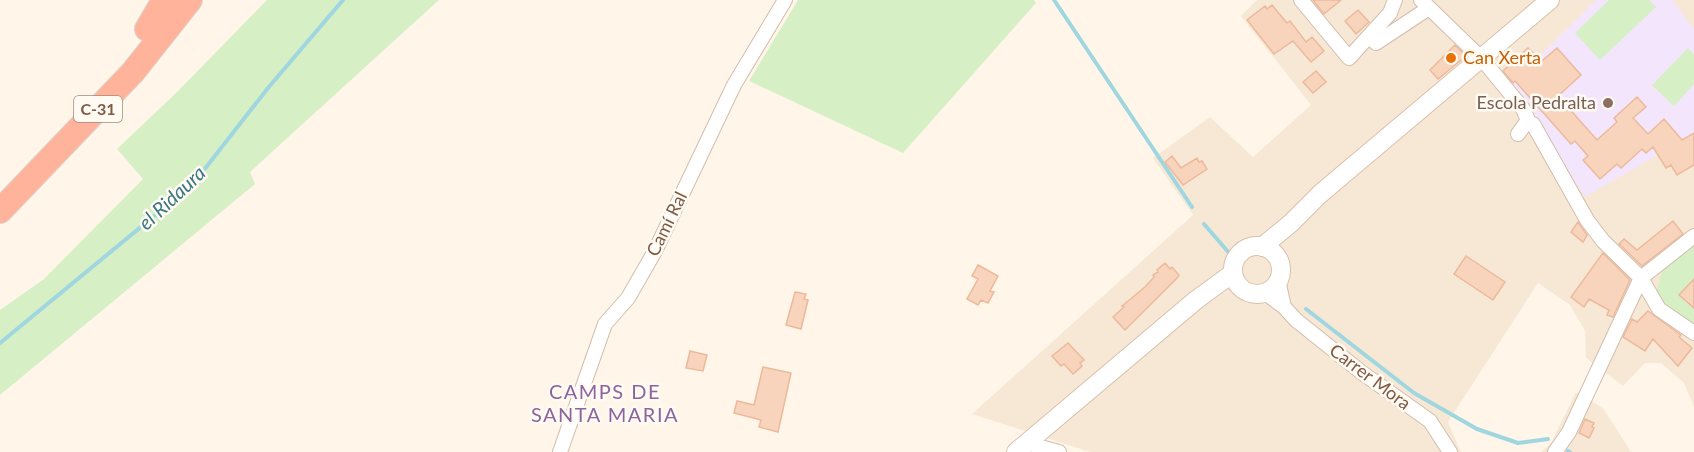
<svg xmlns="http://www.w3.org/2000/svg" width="1694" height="452" font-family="Lato,sans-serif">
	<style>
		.residential { fill: #f7e8d6 }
		.education { fill: #f3e5fc }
		.green { fill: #d6efc5 }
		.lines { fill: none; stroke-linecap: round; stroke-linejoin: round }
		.stream { stroke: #9fd6df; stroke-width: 4 }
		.building { fill: #f8d4bd; stroke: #ecb99b; stroke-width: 1.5 }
		.street-casing { stroke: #d3bdac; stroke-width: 16 }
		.secondary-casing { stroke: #d9c0ab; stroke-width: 20 }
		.highway-casing { stroke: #ddd4cf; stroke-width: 26 }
		.street { stroke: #fff; stroke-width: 14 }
		.secondary { stroke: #fff; stroke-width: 18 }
		.highway { stroke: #ffb39a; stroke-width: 24 }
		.food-dot { fill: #e8710a; stroke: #fffaf2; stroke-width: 2 }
		.education-dot { fill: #8d6e63; stroke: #fffaf2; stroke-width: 2 }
		.labels { text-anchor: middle; stroke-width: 5; stroke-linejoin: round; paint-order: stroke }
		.shield { fill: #fffaf2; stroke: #a58b7b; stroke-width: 1.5 }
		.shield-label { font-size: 16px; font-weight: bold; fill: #7e5b48 }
		.food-label { font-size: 18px; fill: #c56008; stroke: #fffaf2; text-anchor: start }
		.education-label { font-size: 18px; fill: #785e54; stroke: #fffaf2; text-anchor: end }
		.street-label { font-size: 18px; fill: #7e5b48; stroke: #fffaf2 }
		.water-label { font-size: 20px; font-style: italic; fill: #397884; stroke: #fffaf2 }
		.neighbourhood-label { font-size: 20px; letter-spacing: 1.5px; fill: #8c64a0; stroke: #fffaf2 }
	</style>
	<rect width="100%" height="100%" fill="#fff6e9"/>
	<path class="residential" d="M1257,0H1694V407L1684,383L1661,363H1645L1623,386L1586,358L1585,331L1570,305L1538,283L1448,422L1461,452H1090L972,414L1193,215L1153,158L1210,117L1253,157L1311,105L1241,16Z
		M1576,392L1603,408L1631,452H1541L1551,443Z"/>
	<path class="education" d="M1596,0H1672L1694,29V134L1585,197L1535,120L1509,86Z"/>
	<path class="green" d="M267,0H439L250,172L255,184L0,395V310L44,279L143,179L117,149L176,93Z
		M798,0H1034L1036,3L903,153L749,81Z
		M1609,0H1649L1656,7L1600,60L1575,33Z
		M1688,48L1694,54V84L1674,106L1652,85Z
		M1694,242V329L1669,314L1656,293L1663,268Z"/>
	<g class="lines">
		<path class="stream" d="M1054,0L1192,207
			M1204,224L1230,254
			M1306,309L1414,393L1477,429L1518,443L1548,439
			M0,343L193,184L268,88L343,0
			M1568,451L1570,452"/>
	</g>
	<path class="building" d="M1313,0H1341L1324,14Z
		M1272,5L1287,23L1290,21L1306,42L1312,37L1324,51L1311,62L1293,41L1274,54L1247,20L1265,6L1267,9Z
		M1358,10L1369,22L1356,34L1345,21Z
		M1455,45L1466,56L1438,79L1430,70Z
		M1528,48L1542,61L1557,48L1581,75L1558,96L1597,140L1617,122L1614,118L1637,97L1646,107L1633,118L1648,134L1664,119L1682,140L1694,133V165L1677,175L1671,165L1666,168L1653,147L1646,153L1642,149L1621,168L1617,164L1600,179L1583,160L1588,156L1575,141L1571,144L1515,81L1513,83L1503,71Z
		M1316,71L1326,82L1313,93L1303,82Z
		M1172,156L1181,168L1197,158L1199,162L1202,161L1207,169L1183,185L1165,162Z
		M1673,221L1683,234L1642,266L1619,244L1624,239L1637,250Z
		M1578,222L1587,235L1583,242L1571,232Z
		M1603,253L1630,280L1613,317L1607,315L1609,310L1589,299L1584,307L1571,297Z
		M1466,256L1505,282L1493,300L1454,274Z
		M1165,263L1170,269L1172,267L1179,275L1178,277L1125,330L1113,317L1124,307L1122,306L1145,287L1154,277L1153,275L1158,272L1157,270Z
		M978,265L998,276L990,291L994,292L988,303L981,300L978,305L967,299L978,279L972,276Z
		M1694,279V308L1679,295Z
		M795,292L806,294L804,299L808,300L801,329L786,325Z
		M1648,311L1681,335L1679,337L1692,348L1678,366L1653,339L1645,351L1623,337L1632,319L1637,322Z
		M1068,343L1084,360L1080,363L1082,366L1073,374L1064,364L1061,366L1052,356Z
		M690,351L707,355L703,371L686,368Z
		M763,367L791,373L778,432L759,427L761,420L734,413L737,401L754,405Z
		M1585,419L1594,423L1592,427L1594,428L1589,438L1579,433Z"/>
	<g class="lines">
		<defs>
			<path id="street" d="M1301,0L1349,58L1369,36
				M1395,0L1390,13L1369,36L1376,43L1429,8
				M1421,0L1482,59L1523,109L1528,120L1518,134
				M1533,124L1587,220L1603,241L1641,278L1659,309L1694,333
				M1278,280L1284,307
				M1264,292L1284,307L1296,320L1361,372L1430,421L1450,452
				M1026,443L1059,452
				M560,452L605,324L628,298L655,251L734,85L785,0
				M1555,452L1569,432L1641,278L1694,236"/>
			<path id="secondary" d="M1233 270a24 24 0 1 1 48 0a24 24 0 1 1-48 0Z
				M1262,247L1291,223L1320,194L1550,0
				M1016,452L1196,300L1233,273"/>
			<path id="highway" d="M147,29L164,0
				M0,211L133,72L190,0"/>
		</defs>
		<use href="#street" class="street-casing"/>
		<use href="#secondary" class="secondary-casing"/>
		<use href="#highway" class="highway-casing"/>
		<use href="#street" class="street"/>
		<use href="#secondary" class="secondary"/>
		<use href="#highway" class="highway"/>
	</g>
	<circle class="food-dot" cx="1451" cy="58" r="6"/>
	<circle class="education-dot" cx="1608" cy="103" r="6"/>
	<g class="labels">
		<rect class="shield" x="74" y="96" width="48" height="26" rx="4.5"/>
		<g class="shield-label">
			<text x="98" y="115">C-31</text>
		</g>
		<g class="food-label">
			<text x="1463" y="64">Can Xerta</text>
		</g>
		<g class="education-label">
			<text x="1596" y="109">Escola Pedralta</text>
		</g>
		<g class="street-label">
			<text transform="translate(667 224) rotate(-64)" y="6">Camí Ral</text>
			<text transform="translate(1370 377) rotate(37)" y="6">Carrer Mora</text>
		</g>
		<g class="water-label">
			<text transform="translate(172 198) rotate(-43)" y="7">el Ridaura</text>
		</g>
		<g class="neighbourhood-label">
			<text x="605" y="399">CAMPS DE<tspan x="605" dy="23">SANTA MARIA</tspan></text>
		</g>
	</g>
</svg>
